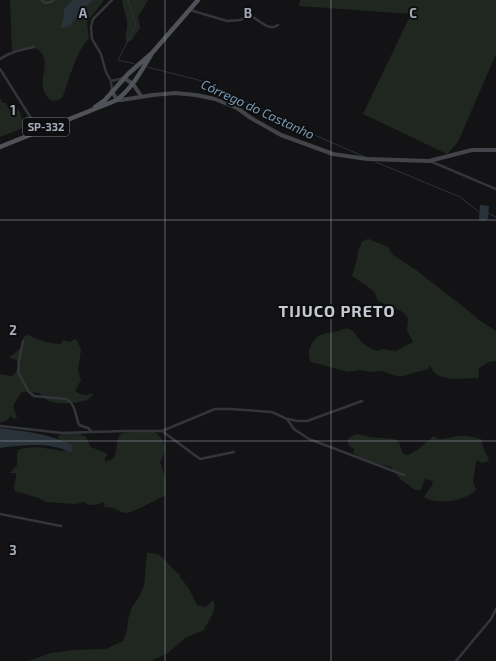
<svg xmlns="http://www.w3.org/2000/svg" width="496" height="661" font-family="'Exo 2',sans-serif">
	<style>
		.green { fill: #1f2720 }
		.water { fill: #293239 }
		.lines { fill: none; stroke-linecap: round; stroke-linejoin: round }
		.stream { stroke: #293239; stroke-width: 1 }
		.minor { stroke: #34353a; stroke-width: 2.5 }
		.secondary { stroke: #42444a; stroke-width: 4 }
		.primary { stroke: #505259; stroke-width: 4.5 }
		.grid { fill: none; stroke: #a4aab6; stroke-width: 1; stroke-opacity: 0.55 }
		.labels { text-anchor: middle; stroke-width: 4; stroke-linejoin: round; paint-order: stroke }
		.shield { fill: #0e0e10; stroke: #777b84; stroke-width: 1 }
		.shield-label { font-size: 11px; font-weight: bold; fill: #a4aab6 }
		.water-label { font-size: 13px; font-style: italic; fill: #7999b2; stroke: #0e0e10 }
		.district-label { font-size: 16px; font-weight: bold; letter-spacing: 1px; fill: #c5c9d1; stroke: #0e0e10 }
		.grid-label { font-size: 13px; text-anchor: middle; font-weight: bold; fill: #a4aab6; stroke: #0e0e10; stroke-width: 4; stroke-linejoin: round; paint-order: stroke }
	</style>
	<rect width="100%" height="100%" fill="#131315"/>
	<path class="green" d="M10,0H104L87,22L89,38C75,54 70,77 63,96L59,100L52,101C28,84 61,60 32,46L12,52Z
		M122,0H148L138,17L140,28L132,40L128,42L126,41C124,35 128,29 127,22C126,15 123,8 122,0Z
		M300,0H496V54L458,142L447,154L363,114L411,14L299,6Z
		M0,98L3,103H6L11,112L18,109C22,116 24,121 21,129L0,137Z
		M369,239L388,247L393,255L416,270L470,312L479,320L496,331V361L489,362L479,368L478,379L475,378C461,379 435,382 430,365L428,369L403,376H397L382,371L371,372L359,370L348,372L311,362C305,353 312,338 323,334C328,332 333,333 338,331C341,330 344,329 347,328L353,331L362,343L372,349L377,351L383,349L396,351L413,342L407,330L408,319L405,314L401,311L380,302L377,300L375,293L371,289L352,276L358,255H357L362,241H365L364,240Z
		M28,335C39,340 49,344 61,344L63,340L70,342L75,339L77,340L81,350L78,370L81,380L75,391C82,396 86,396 93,393C91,405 59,405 49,401C45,400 43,396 40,393L23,392L20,394L13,406L17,418L14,419L11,416L7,420L0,423V374L12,376L17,371L19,365L16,360L10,358V356C18,351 22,349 23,338L25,336Z
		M153,431C161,435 167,445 164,453C163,457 161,459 160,462L165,477L166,495C156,499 134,513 125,513C121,513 117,509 113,508C110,507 107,507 104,507L105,504L103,502C97,505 91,507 84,502L75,504L46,502L39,498L15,491C12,484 17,480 16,473H10L17,465V454L18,450C32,444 50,449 64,451L65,448L59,440L58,435L77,433L86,437L89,444L91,447L108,454L105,458V461L111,460L115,456L118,438L122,433Z
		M357,434L370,437L395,439L399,443L403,453L408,455L417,450L434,436L438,439C445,439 451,437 458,436C466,435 474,437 481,439L484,450L489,459L487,462L481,463L478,460L476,462L473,481L475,488L477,489C466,501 437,506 424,497L432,485L433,481L425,479L421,490H415L400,479L391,467L367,461L353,453L354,449L349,446L347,440L352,436Z
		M147,553C150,553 153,553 156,554C164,555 171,570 181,575L179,576L188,587L197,605L206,607L213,600C218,611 208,620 204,630L185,638L168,653L151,661H29L50,653L73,650L106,649L123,641L127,630L128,619L132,607L139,597L144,586Z"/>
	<path class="water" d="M72,0H93L80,12L70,26L60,28L64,17V9Z
		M480,205L489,206L488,219L483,221L479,219Z
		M0,428C24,431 50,434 72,445V451L70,452C49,442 23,445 0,448Z"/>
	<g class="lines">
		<path class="stream" d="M128,0L136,25L118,60L135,64
			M147,67L210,83L289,124L365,157
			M376,162L460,197L479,212
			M488,213L496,217"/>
		<path class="minor" d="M41,0L45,3L51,2L54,0
			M112,0L93,19L91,27L92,39L101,54L106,72L111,81L112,91
			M190,10L227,21L240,20L251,16C259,20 269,32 278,25
			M0,59C10,52 21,50 34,47
			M0,69L34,123L41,126L49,125
			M111,81L124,78
			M30,117L31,134
			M430,161L496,189
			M23,341L19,361L18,372L29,392L34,396L66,399C76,404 75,415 79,425L88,428L92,432
			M288,419L298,421H307L362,401
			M0,426L62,433L124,431H162L215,409H230L272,412L287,419L294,429L309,439L404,475
			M162,431L200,459L234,452
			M0,514L61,526
			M456,661L491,619L496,609"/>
		<path class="secondary" d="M124,78L133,84L141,96
			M112,91L117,100H121L153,95L175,93L196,95L215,99L237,108L251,118L281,135L333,154L367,159L429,161L472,150H496"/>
		<path class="primary" d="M95,107L105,100L128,74L152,53L198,0
			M0,147L117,100C133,87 142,70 152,53"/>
	</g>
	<path class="grid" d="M165,0V661M331,0V661M0,220H496M0,441H496"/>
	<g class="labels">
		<rect class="shield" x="23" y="118" width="46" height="18" rx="3"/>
		<g class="shield-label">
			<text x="46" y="131">SP-332</text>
		</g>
		<g class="water-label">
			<text transform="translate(258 109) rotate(25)" y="5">Córrego do Castanho</text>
		</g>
		<g class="district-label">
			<text x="337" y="317">TIJUCO PRETO</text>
		</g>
	</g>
	<g class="grid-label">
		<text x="83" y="18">A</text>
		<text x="248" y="18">B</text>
		<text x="413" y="18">C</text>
		<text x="13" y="115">1</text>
		<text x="13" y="335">2</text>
		<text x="13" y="555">3</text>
	</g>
</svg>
